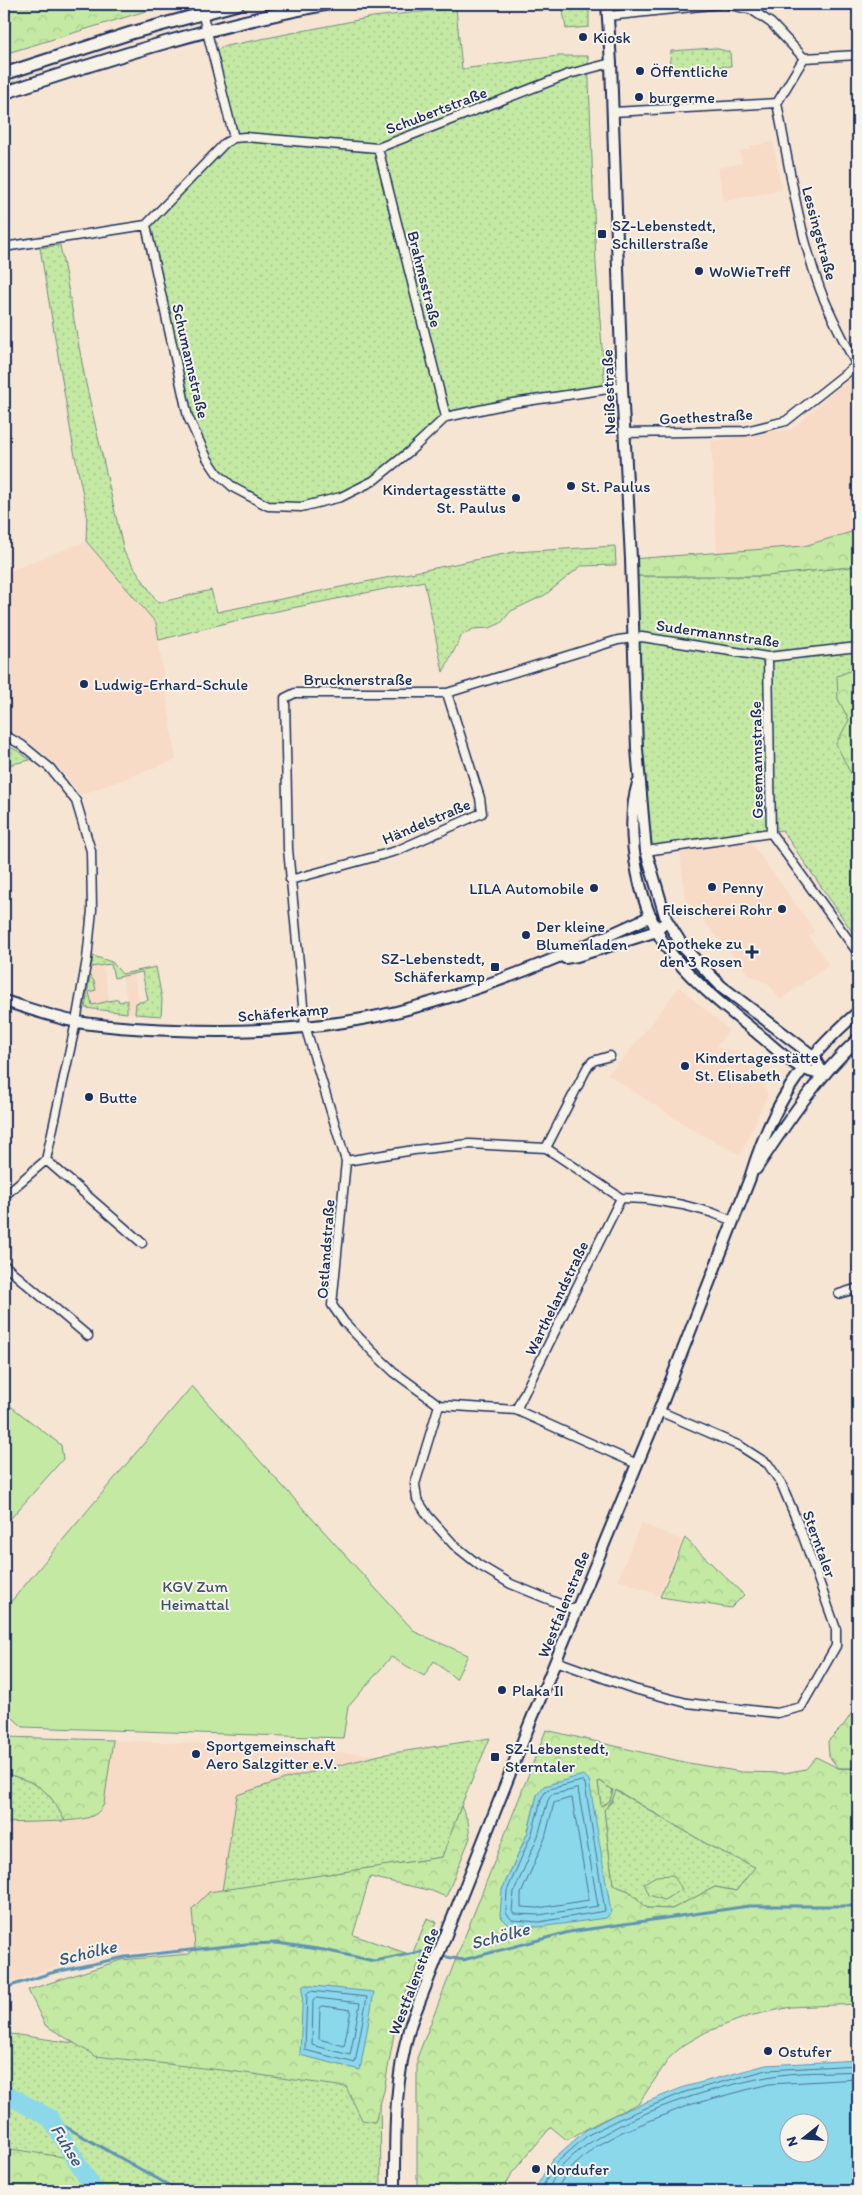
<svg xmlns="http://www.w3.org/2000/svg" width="862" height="2195" font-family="Itim,sans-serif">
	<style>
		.built { fill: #f7dbc6 }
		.grass { fill: url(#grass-dots); stroke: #708c80 }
		.forest { fill: url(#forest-crowns); stroke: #708c80; fill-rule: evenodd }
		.garden { fill: #c4e9a3; stroke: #708c80 }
		.water { fill: #8cd8eb; stroke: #5f94b3; fill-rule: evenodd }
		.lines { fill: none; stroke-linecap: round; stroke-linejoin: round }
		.shore { stroke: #487396; stroke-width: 1 }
		.stream { stroke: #5f94b3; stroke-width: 3 }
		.river { stroke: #8cd8eb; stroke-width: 18 }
		.minor-casing { stroke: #1b2f5e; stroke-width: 11 }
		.tertiary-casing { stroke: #1b2f5e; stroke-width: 14 }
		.secondary-casing { stroke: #1b2f5e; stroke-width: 15 }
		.minor { stroke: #f7f3e8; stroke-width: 8 }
		.tertiary { stroke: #f7f3e8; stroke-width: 10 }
		.secondary { stroke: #f7f3e8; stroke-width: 11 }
		.poi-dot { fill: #1b2f5e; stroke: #f7f3e8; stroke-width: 2 }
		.labels { text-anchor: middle; stroke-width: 4; stroke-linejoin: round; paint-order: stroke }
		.poi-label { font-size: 16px; fill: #1b2f5e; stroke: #f7f3e8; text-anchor: start }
		.street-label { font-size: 16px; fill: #1b2f5e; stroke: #f7f3e8 }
		.park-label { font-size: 16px; fill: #3d546c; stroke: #f7f3e8 }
		.water-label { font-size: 18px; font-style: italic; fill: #375981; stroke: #f7f3e8 }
	</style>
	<defs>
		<pattern id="grass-dots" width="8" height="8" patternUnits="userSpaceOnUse" patternTransform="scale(1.25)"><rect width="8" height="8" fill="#c4e9a3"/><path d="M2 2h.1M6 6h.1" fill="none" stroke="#a8c88f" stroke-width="1.8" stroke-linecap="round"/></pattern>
		<pattern id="forest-crowns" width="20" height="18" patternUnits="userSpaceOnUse" patternTransform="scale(1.25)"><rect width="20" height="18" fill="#c4e9a3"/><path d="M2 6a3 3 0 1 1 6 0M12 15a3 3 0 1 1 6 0" fill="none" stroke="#a8c88f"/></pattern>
	</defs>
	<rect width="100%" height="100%" fill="#f7e5d4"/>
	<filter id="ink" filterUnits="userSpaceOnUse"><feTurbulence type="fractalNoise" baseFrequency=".02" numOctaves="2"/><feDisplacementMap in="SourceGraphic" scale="10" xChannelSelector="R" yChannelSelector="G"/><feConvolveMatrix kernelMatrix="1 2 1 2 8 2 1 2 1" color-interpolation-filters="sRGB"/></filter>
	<g filter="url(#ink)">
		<path class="built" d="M773,142L782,190L724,201L718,168L742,163L740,151L749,149V146Z
			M858,370V530L804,546L717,553L711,441L792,429Z
			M86,541L156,624L176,760L80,795L61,770L28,741L4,728V573Z
			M750,841L815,931L809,936L829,965L780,1000L769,984L748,974L685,899L680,850Z
			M103,966L110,1001L92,1005L89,992L92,978L90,976L91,967Z
			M133,974L140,1002L136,1003L135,1014L127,1013V1000L122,977Z
			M679,987L729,1030L716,1047L747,1053L768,1094L740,1155L690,1128L607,1074L625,1057Z
			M641,1523L682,1540L659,1596L618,1579Z
			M113,1740L237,1745L380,1755L288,1778L237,1795L222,1891L209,1892L192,1909L195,1948L124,1953L50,1969L4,1983V1823L65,1821L104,1804Z"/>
		<path class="grass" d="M562,4H589V27L566,29Z
			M456,8L462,69L558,56H588L596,264L605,390L446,417L373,481L301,509L268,506L217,473L188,417L146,225L234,138L212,52L226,46L373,17Z
			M714,48L730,52L731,66L673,69V67H669L671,51Z
			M60,245L86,384L124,552L158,603L211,590L217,612L514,552L615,546L616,565L581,566L545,595L511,611L501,623L490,628L473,629L462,635L443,672L424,581L258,615L159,640L156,623L86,541L87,514L74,451L40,248Z
			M858,566V940L782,830L646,851L632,576H766Z
			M4,744L18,751L30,760L4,766Z
			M93,956L112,962L122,974L156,967L162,999L161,1016L135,1014L136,1003L148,1000L142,972L114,978L111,964L91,967Z
			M90,976L94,981L96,990L89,992L92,1005L118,999L119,1002L127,1000V1013L85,1008Z
			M490,1738L461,1806L443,1857L222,1891L237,1795L288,1778L380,1755Z
			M4,1773C40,1784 47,1787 65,1821L4,1823Z
			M600,1781L613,1790L610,1801L601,1807L598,1782Z
			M615,1790L712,1847L756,1867L736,1891L715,1887L672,1909L647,1908L629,1891L613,1885L604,1810L612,1801Z
			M4,2033L380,2087L381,2191H4Z"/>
		<path class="forest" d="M4,4H169L4,54Z
			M858,530V566L766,576H632L631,559L804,546Z
			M850,671L858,675V774H851L836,744L849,720L838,699L837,676Z
			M685,1538L744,1595L731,1608L660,1597Z
			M858,1704V1768H838L858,1769V2004L791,2007L749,2016L706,2032L684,2045L670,2057L639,2103L597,2123L567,2140L551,2127L512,2173L503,2191H417V2058L546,1730L688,1763L742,1772L784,1773L806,1769L816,1757L838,1768L829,1756L828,1741L843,1726ZM600,1781L613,1790L610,1801L601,1806L598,1782ZM616,1790L712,1847L755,1867L736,1891L715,1887L672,1909L647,1908L629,1891L613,1885L604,1810L612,1801ZM537,1795L539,1927L502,1890L528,1832Z
			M4,1737L113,1740L104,1804C96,1820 81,1819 65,1821C47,1787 40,1784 4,1773Z
			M461,1806L468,1821L470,1838L446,1897L432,1891L370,1877L353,1935L412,1955L427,1918L437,1922L398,2011L384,2091L375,2122L362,2120L346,2087L230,2071L95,2056L45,2025L28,1990L121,1960L189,1954L195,1948L192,1909L209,1892L442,1857Z
			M673,1875L682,1889L664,1900L649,1895L644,1883L656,1876Z
			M4,2148L70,2158L102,2191L4,2190Z"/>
		<path class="garden" d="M192,1386L415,1632L468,1655L456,1679L434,1661L424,1676L391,1657L348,1707L343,1738L23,1727L4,1710V1610Z
			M4,1401L61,1445L63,1459L4,1526Z"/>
		<path class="water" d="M583,1775L589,1780L611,1912L606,1918L539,1927L509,1925L500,1916L502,1890L528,1832L537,1795L544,1786Z
			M303,1985L374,1992L360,2070L300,2055Z
			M858,2060V2191H534L552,2160L586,2130L614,2115L684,2087L766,2065ZM790,2122H820V2152H790Z"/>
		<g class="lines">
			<path class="shore" d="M583,1781L585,1784L605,1911L539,1922L512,1920L506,1913L507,1891L532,1833L542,1797L547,1790Z
				M578,1789L598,1906L539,1915L514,1914L512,1911L514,1892L538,1836L548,1800L551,1795Z
				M572,1798L589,1900L538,1908L521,1907V1894L545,1838L554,1803Z
				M310,1991L367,1997L355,2063L305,2050L307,1994Z
				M316,1998L360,2003L350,2055L312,2045L313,2000Z
				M323,2006L351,2010L344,2046L319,2039L320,2008Z
				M540,2191L556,2163L588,2135L617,2120L685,2092L767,2070L858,2065
				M547,2191C552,2183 556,2172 563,2165C607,2119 705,2089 767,2077C796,2071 829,2073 858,2071
				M556,2191L567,2172L596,2146L622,2132L689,2105L769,2084L858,2079"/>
			<path class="stream" d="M4,1988L51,1973L125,1957L246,1944L277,1943L324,1950L374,1961L420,1952L463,1960L569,1932L749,1906H858
				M50,2118L179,2191"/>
			<path class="river" d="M4,2093L50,2118L95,2191"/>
			<defs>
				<path id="minor" d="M726,4L752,10L771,23L804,58
					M202,12L234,138
					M608,16L720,4
					M777,103C789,165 798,229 820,289C830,315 843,339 856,364
					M613,112L777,103L804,58L858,55
					M378,148L446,417
					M146,225L188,417L207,458L217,473L234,488L268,506L301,507L341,497L373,481L410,451L446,417L513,403L622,387
					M4,247L146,225L225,143L234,138L245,137L378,148L569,74L611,63
					M624,433L746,431L786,421L858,364
					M768,657L771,833L858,953
					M4,735L22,745L50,768L76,801L91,851L92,910L87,959L76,1022L46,1160L4,1196
					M646,851L771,833
					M290,880L396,851L482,813L480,798L447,693
					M546,1148L588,1066L593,1061L610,1056
					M46,1160L142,1243
					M346,1161L414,1150L469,1144L546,1148L621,1198L646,1199L683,1205L713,1213L733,1221
					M4,1265L88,1336
					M839,1294L858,1288
					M439,1405L415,1484L417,1499L428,1516L454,1545L479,1565L511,1584L577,1611
					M516,1410L621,1198
					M637,1464L516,1410L439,1405L394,1372L374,1353L344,1322L332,1305L346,1161L305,1026L288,849L285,698L295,693H447L618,640L642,637L768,657L858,647
					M556,1661L634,1689L687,1703L777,1713L801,1707L836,1646V1629L800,1528L781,1483L768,1464L740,1446L659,1411"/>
				<path id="tertiary" d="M607,4L611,63L622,387L631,559L637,749L646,851L666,919L684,948L721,986L813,1056L823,1074
					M638,783C623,833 640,916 673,956C698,986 727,1009 757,1033C777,1049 797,1072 823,1074
					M565,958L577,956L657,931L662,925
					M4,1001C28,1008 52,1017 77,1022C109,1027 142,1029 175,1030C248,1033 325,1029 396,1012C485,990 569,954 651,916
					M756,1169C787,1122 817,1077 858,1039
					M395,2191C395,2134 394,2078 411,2023L530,1723L659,1411L750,1178C772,1105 800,1062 858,1012"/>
				<path id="secondary" d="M4,74L131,33L238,4
					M4,93C110,58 217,24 327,4"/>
			</defs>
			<use href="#minor" class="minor-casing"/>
			<use href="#tertiary" class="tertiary-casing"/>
			<use href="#secondary" class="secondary-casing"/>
			<use href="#minor" class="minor"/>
			<use href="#tertiary" class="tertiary"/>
			<use href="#secondary" class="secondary"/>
		</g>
	</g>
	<g class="poi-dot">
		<circle cx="583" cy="37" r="5"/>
		<circle cx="640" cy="71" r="5"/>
		<circle cx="639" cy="97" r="5"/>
		<rect x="597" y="229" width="10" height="10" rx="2.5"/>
		<circle cx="699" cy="271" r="5"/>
		<circle cx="571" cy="486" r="5"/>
		<circle cx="516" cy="498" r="5"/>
		<circle cx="84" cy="684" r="5"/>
		<circle cx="712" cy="887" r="5"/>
		<circle cx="594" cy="888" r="5"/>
		<circle cx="782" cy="909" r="5"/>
		<circle cx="526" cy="935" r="5"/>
		<path d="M749.5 944.5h5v5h5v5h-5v5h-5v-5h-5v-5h5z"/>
		<rect x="490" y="962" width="10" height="10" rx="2.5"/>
		<circle cx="685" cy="1066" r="5"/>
		<circle cx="89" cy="1097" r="5"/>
		<circle cx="502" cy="1690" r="5"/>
		<circle cx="196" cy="1754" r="5"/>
		<rect x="490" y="1752" width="10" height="10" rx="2.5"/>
		<circle cx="768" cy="2051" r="5"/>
		<circle cx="536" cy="2169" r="5"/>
	</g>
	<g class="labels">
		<g class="poi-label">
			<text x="593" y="43">Kiosk</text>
			<text x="650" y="77">Öffentliche</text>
			<text x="649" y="103">burgerme</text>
			<text x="612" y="231">SZ-Lebenstedt,<tspan x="612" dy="18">Schillerstraße</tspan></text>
			<text x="709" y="277">WoWieTreff</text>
			<text x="581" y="492">St. Paulus</text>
			<text x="506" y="495" text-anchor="end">Kindertagesstätte<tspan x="506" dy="18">St. Paulus</tspan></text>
			<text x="94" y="690">Ludwig-Erhard-Schule</text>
			<text x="722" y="893">Penny</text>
			<text x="584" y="894" text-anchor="end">LILA Automobile</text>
			<text x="772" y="915" text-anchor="end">Fleischerei Rohr</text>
			<text x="536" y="932">Der kleine<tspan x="536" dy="18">Blumenladen</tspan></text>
			<text x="742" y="949" text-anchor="end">Apotheke zu<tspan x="742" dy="18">den 3 Rosen</tspan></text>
			<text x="485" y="964" text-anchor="end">SZ-Lebenstedt,<tspan x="485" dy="18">Schäferkamp</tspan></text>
			<text x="695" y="1063">Kindertagesstätte<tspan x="695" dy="18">St. Elisabeth</tspan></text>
			<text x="99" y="1103">Butte</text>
			<text x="512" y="1696">Plaka II</text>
			<text x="206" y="1751">Sportgemeinschaft<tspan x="206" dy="18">Aero Salzgitter e.V.</tspan></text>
			<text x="505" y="1754">SZ-Lebenstedt,<tspan x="505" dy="18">Sterntaler</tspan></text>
			<text x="778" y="2057">Ostufer</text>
			<text x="546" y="2175">Nordufer</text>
		</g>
		<g class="street-label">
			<text transform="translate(436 110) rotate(-21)" y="6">Schubertstraße</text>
			<text transform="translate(820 233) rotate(75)" y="6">Lessingstraße</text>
			<text transform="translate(425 279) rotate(76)" y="6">Brahmsstraße</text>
			<text transform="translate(191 361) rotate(77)" y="6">Schumannstraße</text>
			<text transform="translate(608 392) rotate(-92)" y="6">Neißestraße</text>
			<text transform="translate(706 416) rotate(-3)" y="6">Goethestraße</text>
			<text transform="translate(718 633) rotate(8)" y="6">Sudermannstraße</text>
			<text x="358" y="685">Brucknerstraße</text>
			<text transform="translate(756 760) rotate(-91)" y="6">Gesemannstraße</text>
			<text transform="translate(426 821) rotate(-23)" y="6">Händelstraße</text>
			<text transform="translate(283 1012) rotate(-5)" y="6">Schäferkamp</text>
			<text transform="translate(325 1249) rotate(-86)" y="6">Ostlandstraße</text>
			<text transform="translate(556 1298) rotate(-64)" y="6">Warthelandstraße</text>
			<text transform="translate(820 1544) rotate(70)" y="6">Sterntaler</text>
			<text transform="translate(563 1604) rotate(-68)" y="6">Westfalenstraße</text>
			<text transform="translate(413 1981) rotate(-69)" y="6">Westfalenstraße</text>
		</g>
		<g class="park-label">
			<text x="195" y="1592">KGV Zum<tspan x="195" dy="18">Heimattal</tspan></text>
		</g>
		<g class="water-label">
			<text transform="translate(500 1936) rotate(-15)" y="6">Schölke</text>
			<text transform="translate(87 1953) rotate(-14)" y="6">Schölke</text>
			<text transform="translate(67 2145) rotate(58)" y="6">Fuhse</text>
		</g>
	</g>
	<rect width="862" height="2195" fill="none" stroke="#f7f3e8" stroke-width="20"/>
	<rect x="10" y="10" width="842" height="2175" fill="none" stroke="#1b2f5e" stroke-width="2" filter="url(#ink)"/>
	<g transform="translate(804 2138) rotate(253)"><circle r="24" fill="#f7f3e8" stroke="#9fa5b1"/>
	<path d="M0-4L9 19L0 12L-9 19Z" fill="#1b2f5e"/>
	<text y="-8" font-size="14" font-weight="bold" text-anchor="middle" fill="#1b2f5e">N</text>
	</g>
</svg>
